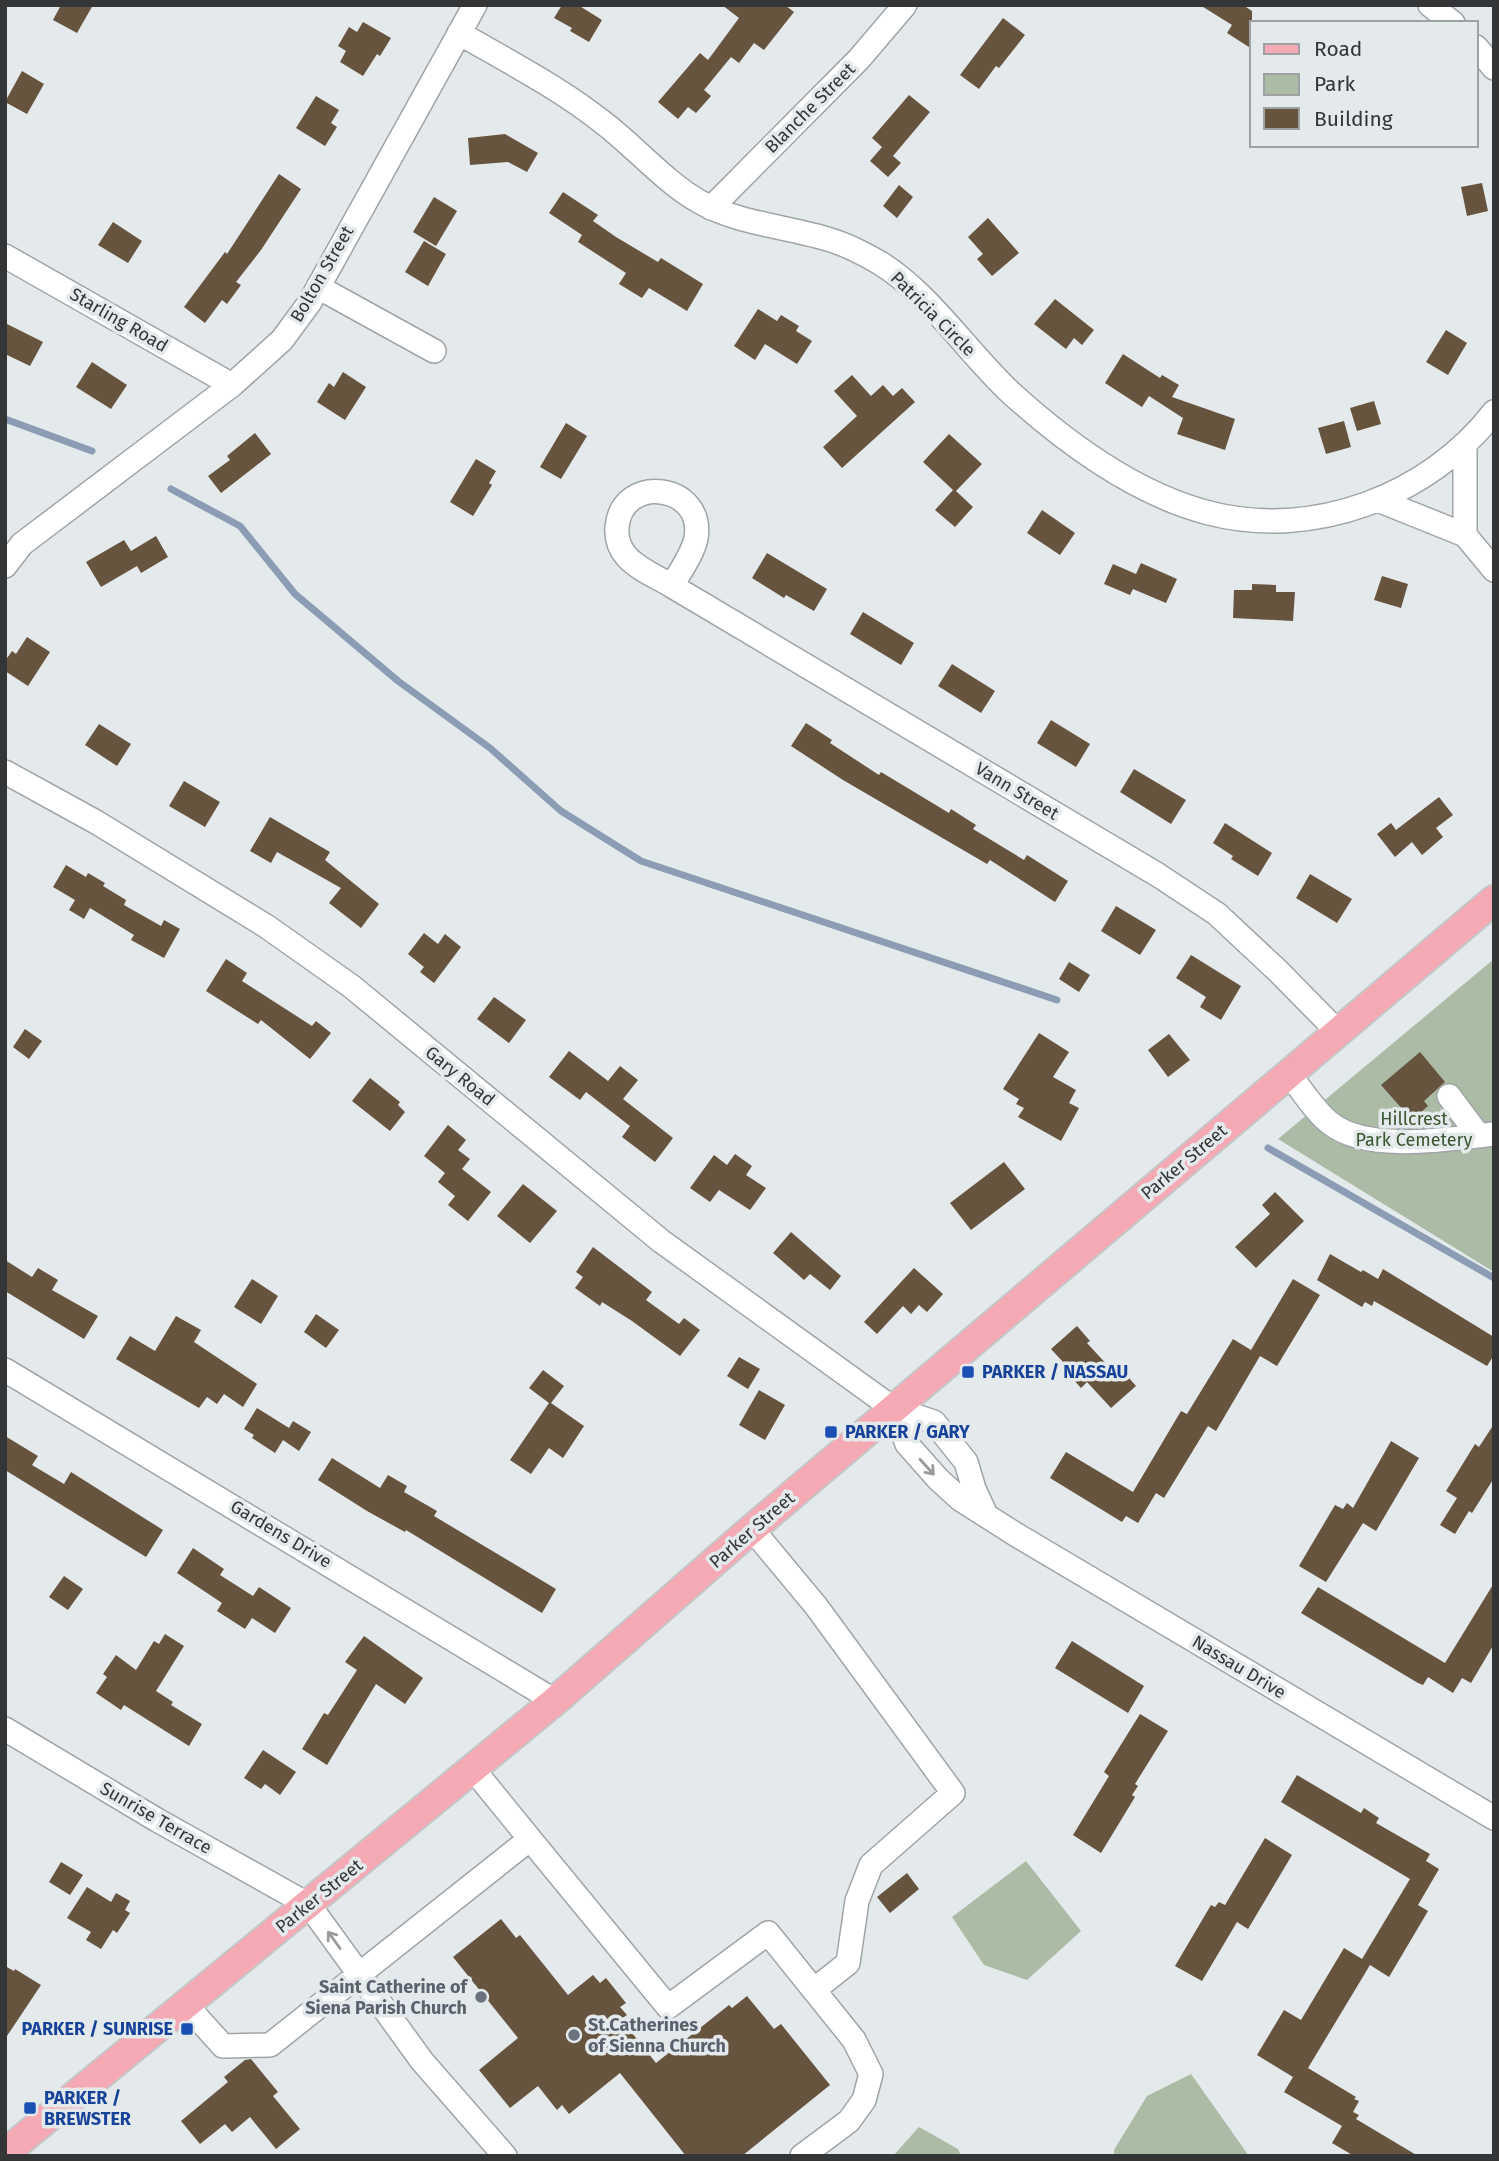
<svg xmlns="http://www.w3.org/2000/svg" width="1499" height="2161" font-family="'Fira Sans',sans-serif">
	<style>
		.green { fill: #abbba5 }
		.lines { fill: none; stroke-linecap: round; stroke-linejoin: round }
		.stream { stroke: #8b9cb4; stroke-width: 7 }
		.building { fill: #66543e }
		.minor-casing { stroke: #a0a4a8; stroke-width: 26 }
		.major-casing { stroke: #c6c6c7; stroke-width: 32 }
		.minor { stroke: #fff; stroke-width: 23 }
		.major { stroke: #f5a9b5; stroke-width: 28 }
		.oneway { stroke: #999a9a }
		.transit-dot { fill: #1a4fb4; stroke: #e4e9ec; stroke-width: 2.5 }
		.worship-dot { fill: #6b7280; stroke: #e4e9ec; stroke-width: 2.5 }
		.labels { text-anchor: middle; stroke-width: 7; stroke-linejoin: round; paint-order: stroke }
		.street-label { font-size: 18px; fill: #333536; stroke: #e4e9ec }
		.park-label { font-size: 18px; fill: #395630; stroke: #e4e9ec }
		.transit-label { font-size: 18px; font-weight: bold; fill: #164399; stroke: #e4e9ec; text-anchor: start }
		.worship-label { font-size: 18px; font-weight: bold; fill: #5b616d; stroke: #e4e9ec; text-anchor: end }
	</style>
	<rect width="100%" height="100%" fill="#e4e9ec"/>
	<path class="green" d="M1494,959V1272L1278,1139Z
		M1026,1861L1081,1931L1027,1980L984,1965L952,1917Z
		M1191,2074L1249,2156H1114V2150L1147,2096Z
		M919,2127L958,2149L961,2156H893Z"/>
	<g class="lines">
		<path class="stream" d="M5,419L92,451
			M171,489L240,526L295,594L398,681L490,748L561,811L641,861L1057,1000
			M1268,1148L1494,1278"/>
	</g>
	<path class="building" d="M61,5H93L77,33L53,20Z
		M562,5H578L602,20L589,42L570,31L572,28L554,18Z
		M722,5H785L794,12L764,50L754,43L739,63L731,57L704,90L711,96L696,113L688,107L678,119L658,102L700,53L708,60L739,18Z
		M1200,5H1243L1252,11V49L1227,33L1232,25Z
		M1003,18L1025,35L999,68L996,66L979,89L960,75Z
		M363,22L391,38L380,56L377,54L363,76L340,62L346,51L338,46L349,27L357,32Z
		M22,71L44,84L27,114L5,102Z
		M909,95L930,112L893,156L901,163L888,177L870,161L882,147L872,138Z
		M316,96L339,110L331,123L337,127L325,146L296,128Z
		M505,134L538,153L527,172L508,162L470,165L468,138Z
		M279,174L301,189L261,250L236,282L241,285L227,304L222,300L205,323L184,307L225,252L227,254Z
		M1482,183L1488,211L1467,216L1461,187Z
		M899,185L913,197L897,218L883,206Z
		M563,192L598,215L593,221L616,237L658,262L661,258L703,284L687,311L649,288L642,298L619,284L626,273L578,242L582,235L549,213Z
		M434,197L457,211L436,246L413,232Z
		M988,218L1019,253L992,276L977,259L983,254L968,237Z
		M113,222L142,241L128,263L98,245Z
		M424,241L446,254L428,286L405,272Z
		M1055,299L1094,330L1082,345L1074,338L1066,349L1034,324Z
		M758,309L777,321L781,315L799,326L796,331L812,341L797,364L765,344L755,360L734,346Z
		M5,323L43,342L30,366L5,354Z
		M1446,330L1467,343L1448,375L1426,362Z
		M1123,354L1160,378L1162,375L1179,385L1172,397L1235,419L1225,450L1177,434L1183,418L1149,396L1142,407L1105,383Z
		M92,362L127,385L111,409L76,387Z
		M343,372L366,387L345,420L317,402L329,383L334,387Z
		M852,375L871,396L883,385L893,396L902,388L915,402L842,468L823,447L857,416L834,391Z
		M1374,401L1381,424L1357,431L1350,408Z
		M1344,421L1351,447L1326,454L1318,428Z
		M566,423L587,436L561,479L540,467Z
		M255,433L271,454L221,493L208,476L230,460L227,456Z
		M949,434L982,464L956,491L973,507L955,527L935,510L953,490L923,462Z
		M476,459L496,471L489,483L492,485L473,516L450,502Z
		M1042,510L1075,533L1060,555L1027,533Z
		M156,536L168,557L141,573L137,566L101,587L86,562L124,540L131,551Z
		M767,553L827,589L814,611L786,595L784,598L752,578Z
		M1141,563L1177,579L1166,603L1133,589L1130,595L1104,584L1113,564L1136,574Z
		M1382,576L1408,584L1401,608L1374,600Z
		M1252,584L1276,585V592H1295L1293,621L1233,618L1234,590H1252Z
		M863,612L914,643L901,665L850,634Z
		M27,637L50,652L28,686L5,671V661L12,651L16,654Z
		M952,664L995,691L981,713L938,686Z
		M1051,720L1090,744L1076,767L1037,743Z
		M806,723L832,740L830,743L879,775L881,772L949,813L951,809L976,825L973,829L1024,860L1027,855L1068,881L1055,902L990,860L987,864L843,780L791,746Z
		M99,724L131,744L117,766L85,745Z
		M1134,769L1186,800L1171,824L1120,792Z
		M184,781L220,802L205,827L169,806Z
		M1439,797L1453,815L1436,828L1443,837L1422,855L1412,842L1395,857L1377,834L1391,823L1396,830Z
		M270,817L330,852L325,860L379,904L361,928L329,903L341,888L277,852L271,863L250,851Z
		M1225,823L1272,853L1258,876L1231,859L1233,856L1213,843Z
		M66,865L86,877L88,873L105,883L103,886L126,900L124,905L161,926L164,920L180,929L164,958L131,940L134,935L90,908L84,919L69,910L75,900L53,887Z
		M1310,874L1352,899L1337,923L1296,898Z
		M1116,906L1156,930L1140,955L1101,931Z
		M424,933L438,944L445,934L461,947L434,983L420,972L424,967L408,954Z
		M1191,955L1241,986L1221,1020L1200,1007L1206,997L1176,978Z
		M226,959L247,973L242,981L312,1026L316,1021L331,1033L310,1059L261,1020L258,1024L206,991Z
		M1069,962L1090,975L1079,992L1059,979Z
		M494,997L526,1020L509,1043L477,1019Z
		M25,1029L42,1041L29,1059L13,1047Z
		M1039,1033L1069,1052L1053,1077L1076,1090L1069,1103L1079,1108L1061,1141L1018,1117L1024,1108L1016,1104L1019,1099L1003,1089Z
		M1169,1034L1190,1060L1168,1077L1148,1050Z
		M569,1051L608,1081L620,1066L638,1080L623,1099L673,1138L655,1162L622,1137L630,1126L586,1092L580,1100L549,1077Z
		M1420,1052L1445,1082L1424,1101L1428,1106L1412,1120L1381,1085Z
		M370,1078L400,1102L398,1105L405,1112L390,1131L352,1101Z
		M448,1125L466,1140L458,1150L470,1159L462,1169L491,1192L468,1221L448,1205L455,1196L438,1182L445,1173L424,1156Z
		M735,1154L752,1166L746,1175L766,1188L750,1210L719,1190L710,1202L690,1188L714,1155L727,1165Z
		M1004,1162L1025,1189L971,1230L950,1203Z
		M523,1184L557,1211L530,1243L497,1216Z
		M1275,1192L1304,1221L1256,1268L1235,1247L1270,1214L1262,1205Z
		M791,1232L841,1276L830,1290L810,1274L804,1280L773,1253Z
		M593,1247L652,1292L646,1300L679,1324L684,1318L700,1330L680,1356L632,1321L602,1302L600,1306L575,1288L583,1277L576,1272Z
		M1330,1254L1361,1272L1363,1270L1378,1279L1383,1269L1494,1337V1355L1487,1366L1374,1301L1372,1306L1365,1302L1362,1307L1317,1280Z
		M5,1260L32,1277L38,1268L58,1280L52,1290L98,1316L84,1339L5,1291Z
		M914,1268L943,1294L927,1312L919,1305L911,1314L903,1306L877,1334L864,1322Z
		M252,1279L278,1296L261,1324L234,1307Z
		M1293,1279L1320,1295L1277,1366L1260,1356L1216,1431L1208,1426L1164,1498L1156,1493L1138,1523L1126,1516L1122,1522L1050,1478L1066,1452L1133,1492L1181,1411L1187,1414L1233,1339L1251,1350Z
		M316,1314L339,1330L326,1348L304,1332Z
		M176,1316L201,1330L194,1342L257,1384L243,1407L224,1394L217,1404L207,1397L199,1408L116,1359L130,1336L155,1351Z
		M1077,1326L1090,1341L1087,1343L1110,1368L1116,1363L1136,1386L1111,1408L1087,1382L1081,1388L1060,1365L1063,1362L1051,1349Z
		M739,1357L760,1369L748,1389L727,1376Z
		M543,1370L564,1386L551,1403L584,1426L563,1458L549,1448L531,1474L510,1460L549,1403L529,1388Z
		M759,1390L785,1405L765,1440L739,1425Z
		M257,1408L289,1428L293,1421L311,1432L299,1451L283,1440L275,1453L252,1438L254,1435L244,1429Z
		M1494,1424V1478L1472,1513L1469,1511L1455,1534L1440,1525L1457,1498L1446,1491L1475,1444L1479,1447Z
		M5,1436L38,1456L32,1465L64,1484L71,1472L163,1530L146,1557L5,1470Z
		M1391,1441L1419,1458L1376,1531L1363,1523L1326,1582L1299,1566L1335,1505L1343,1509L1347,1503L1353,1508Z
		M332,1458L380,1488L388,1475L407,1486L404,1492L437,1511L434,1516L556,1589L542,1613L406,1530L405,1532L367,1511L318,1480Z
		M193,1548L224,1569L220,1575L253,1596L259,1587L291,1608L275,1633L252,1618L245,1629L217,1611L222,1603L177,1573Z
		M64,1576L83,1589L68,1610L49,1597Z
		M1494,1583V1644L1471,1683L1462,1678L1453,1693L1428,1677L1423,1685L1418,1683L1301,1613L1318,1587L1445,1663Z
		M165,1634L184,1646L156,1691L173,1702L171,1705L202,1724L189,1746L124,1705L121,1710L96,1693L107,1677L103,1674L116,1655L136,1670L154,1641L159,1644Z
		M364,1636L423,1678L405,1704L376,1684L327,1765L302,1749L324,1713L328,1715L357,1670L345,1662Z
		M1072,1641L1144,1686L1128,1713L1055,1668Z
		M1140,1714L1168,1731L1135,1784L1138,1786L1132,1795L1135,1797L1101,1853L1073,1835L1109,1776L1104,1772Z
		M263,1750L296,1772L280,1795L265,1784L261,1789L244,1778Z
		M1297,1775L1361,1813L1364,1808L1379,1818L1376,1823L1430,1854L1426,1861L1439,1869L1418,1905L1428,1911L1389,1977L1370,1965L1308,2068L1356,2097L1354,2099L1359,2101L1353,2112L1359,2115L1356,2119L1418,2156H1354L1332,2143L1342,2126L1284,2092L1293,2077L1257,2055L1284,2010L1301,2020L1344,1948L1362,1959L1410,1879L1281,1802Z
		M1265,1838L1292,1855L1248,1929L1237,1922L1202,1981L1175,1966L1211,1905L1215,1907L1219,1902L1225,1905Z
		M61,1862L83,1875L70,1895L49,1882Z
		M907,1873L919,1889L890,1913L877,1897Z
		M87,1887L111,1902L116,1893L130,1901L125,1910L130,1913L117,1933L113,1930L101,1949L86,1940L91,1932L67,1918Z
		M501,1919L516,1938L520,1935L568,1995L593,1975L600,1983L606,1978L626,2003L620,2007L627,2015L621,2019L656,2063L729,2005L732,2008L747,1996L774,2029L781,2024L830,2085L742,2156H686L620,2073L569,2114L562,2105L557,2110L538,2086L510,2108L479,2070L518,2038L453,1957Z
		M5,1966L14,1971L15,1969L41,1985L5,2039Z
		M251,2059L278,2092L273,2096L300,2129L276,2149L250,2117L232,2132L225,2124L200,2144L181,2121L228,2082L224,2077L245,2060Z"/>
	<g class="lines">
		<defs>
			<path id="minor" d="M1430,5L1453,23
				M459,33C509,62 560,88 605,124C636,148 666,183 700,202C737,223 783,226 824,238C843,243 863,253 880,263C929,293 968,353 1011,393C1066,443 1135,494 1209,513C1313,540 1429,496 1494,412
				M1476,47L1494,68
				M711,208L859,59L905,5
				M5,256L232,385
				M318,287L434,351
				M1465,445V535
				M1378,500L1465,535L1494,570
				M5,566L22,544L232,385L282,340L310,302L475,5
				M672,586C680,571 693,554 696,538C705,484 622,473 617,527C616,538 620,549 627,557C638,569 657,577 672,586L1158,875L1217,914L1278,971L1337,1031
				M5,772L96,822L266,926L351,986L661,1241L894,1409L934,1422L966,1462L974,1489L985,1513
				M1288,1073C1300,1087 1315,1112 1330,1123C1367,1153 1449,1139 1494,1134
				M1449,1096L1479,1136
				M5,1370L555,1701
				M894,1409L907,1444L938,1479L960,1499L1015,1534L1494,1818
				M752,1529L816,1606L953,1793L871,1865L857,1901L848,1963L814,1990
				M5,1729L157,1820L309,1905L422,2061L505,2156
				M473,1769L530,1839
				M186,2005L223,2046L270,2045L530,1839L668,2007L768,1933L854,2040L871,2074L864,2100L849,2121L802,2156"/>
			<path id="major" d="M5,2153L555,1701L746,1534L1494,900"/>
		</defs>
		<use href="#minor" class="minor-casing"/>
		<use href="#major" class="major-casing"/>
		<use href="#minor" class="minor"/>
		<use href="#major" class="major"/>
	</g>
	<defs><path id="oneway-shaft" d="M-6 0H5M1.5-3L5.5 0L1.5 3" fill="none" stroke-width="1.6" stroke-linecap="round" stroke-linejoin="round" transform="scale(1.75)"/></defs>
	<g class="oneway">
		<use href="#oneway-shaft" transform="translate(927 1467) rotate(48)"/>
		<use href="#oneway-shaft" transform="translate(334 1940) rotate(-126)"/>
	</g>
	<g class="transit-dot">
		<rect x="961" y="1365" width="14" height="14" rx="3.5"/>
		<rect x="824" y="1425" width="14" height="14" rx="3.5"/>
		<rect x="180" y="2022" width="14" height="14" rx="3.5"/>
		<rect x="23" y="2101" width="14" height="14" rx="3.5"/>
	</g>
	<g class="worship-dot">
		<circle cx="481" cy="1997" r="7"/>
		<circle cx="574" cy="2035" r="7"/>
	</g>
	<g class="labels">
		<g class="street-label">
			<text transform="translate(810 108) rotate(-45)" y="6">Blanche Street</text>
			<text transform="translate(322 274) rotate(-60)" y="6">Bolton Street</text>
			<text transform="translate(933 314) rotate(45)" y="6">Patricia Circle</text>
			<text transform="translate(119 320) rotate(30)" y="6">Starling Road</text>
			<text transform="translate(1017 791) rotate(31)" y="6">Vann Street</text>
			<text transform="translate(460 1076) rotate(39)" y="6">Gary Road</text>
			<text transform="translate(1184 1162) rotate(-40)" y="6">Parker Street</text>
			<text transform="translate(752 1530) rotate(-41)" y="6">Parker Street</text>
			<text transform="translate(281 1534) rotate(31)" y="6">Gardens Drive</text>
			<text transform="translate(1239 1667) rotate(31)" y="6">Nassau Drive</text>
			<text transform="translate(156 1818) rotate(30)" y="6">Sunrise Terrace</text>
			<text transform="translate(319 1896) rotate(-39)" y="6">Parker Street</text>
		</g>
		<g class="park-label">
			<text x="1414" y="1125">Hillcrest<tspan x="1414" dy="21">Park Cemetery</tspan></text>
		</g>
		<g class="transit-label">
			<text x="982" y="1378">PARKER / NASSAU</text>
			<text x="845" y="1438">PARKER / GARY</text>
			<text x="173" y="2035" text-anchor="end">PARKER / SUNRISE</text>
			<text x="44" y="2104">PARKER /<tspan x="44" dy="21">BREWSTER</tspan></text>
		</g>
		<g class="worship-label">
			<text x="467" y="1993">Saint Catherine of<tspan x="467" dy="21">Siena Parish Church</tspan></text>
			<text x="588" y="2031" text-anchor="start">St.Catherines<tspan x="588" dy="21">of Sienna Church</tspan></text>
		</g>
	</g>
	<rect width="1499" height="2161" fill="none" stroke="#333536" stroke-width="14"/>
	<rect x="1250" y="21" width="228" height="126" fill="#e4e9ec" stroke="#9da1a3" stroke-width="2"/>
	<rect x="1264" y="44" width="35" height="10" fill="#f5a9b5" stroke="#9da1a3" stroke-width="2"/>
	<text x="1314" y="56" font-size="21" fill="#333536">Road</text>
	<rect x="1264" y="74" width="35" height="21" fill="#abbba5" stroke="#9da1a3" stroke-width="2"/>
	<text x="1314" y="91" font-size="21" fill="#333536">Park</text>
	<rect x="1264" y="108" width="35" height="21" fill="#66543e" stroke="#9da1a3" stroke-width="2"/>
	<text x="1314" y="126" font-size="21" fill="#333536">Building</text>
</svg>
